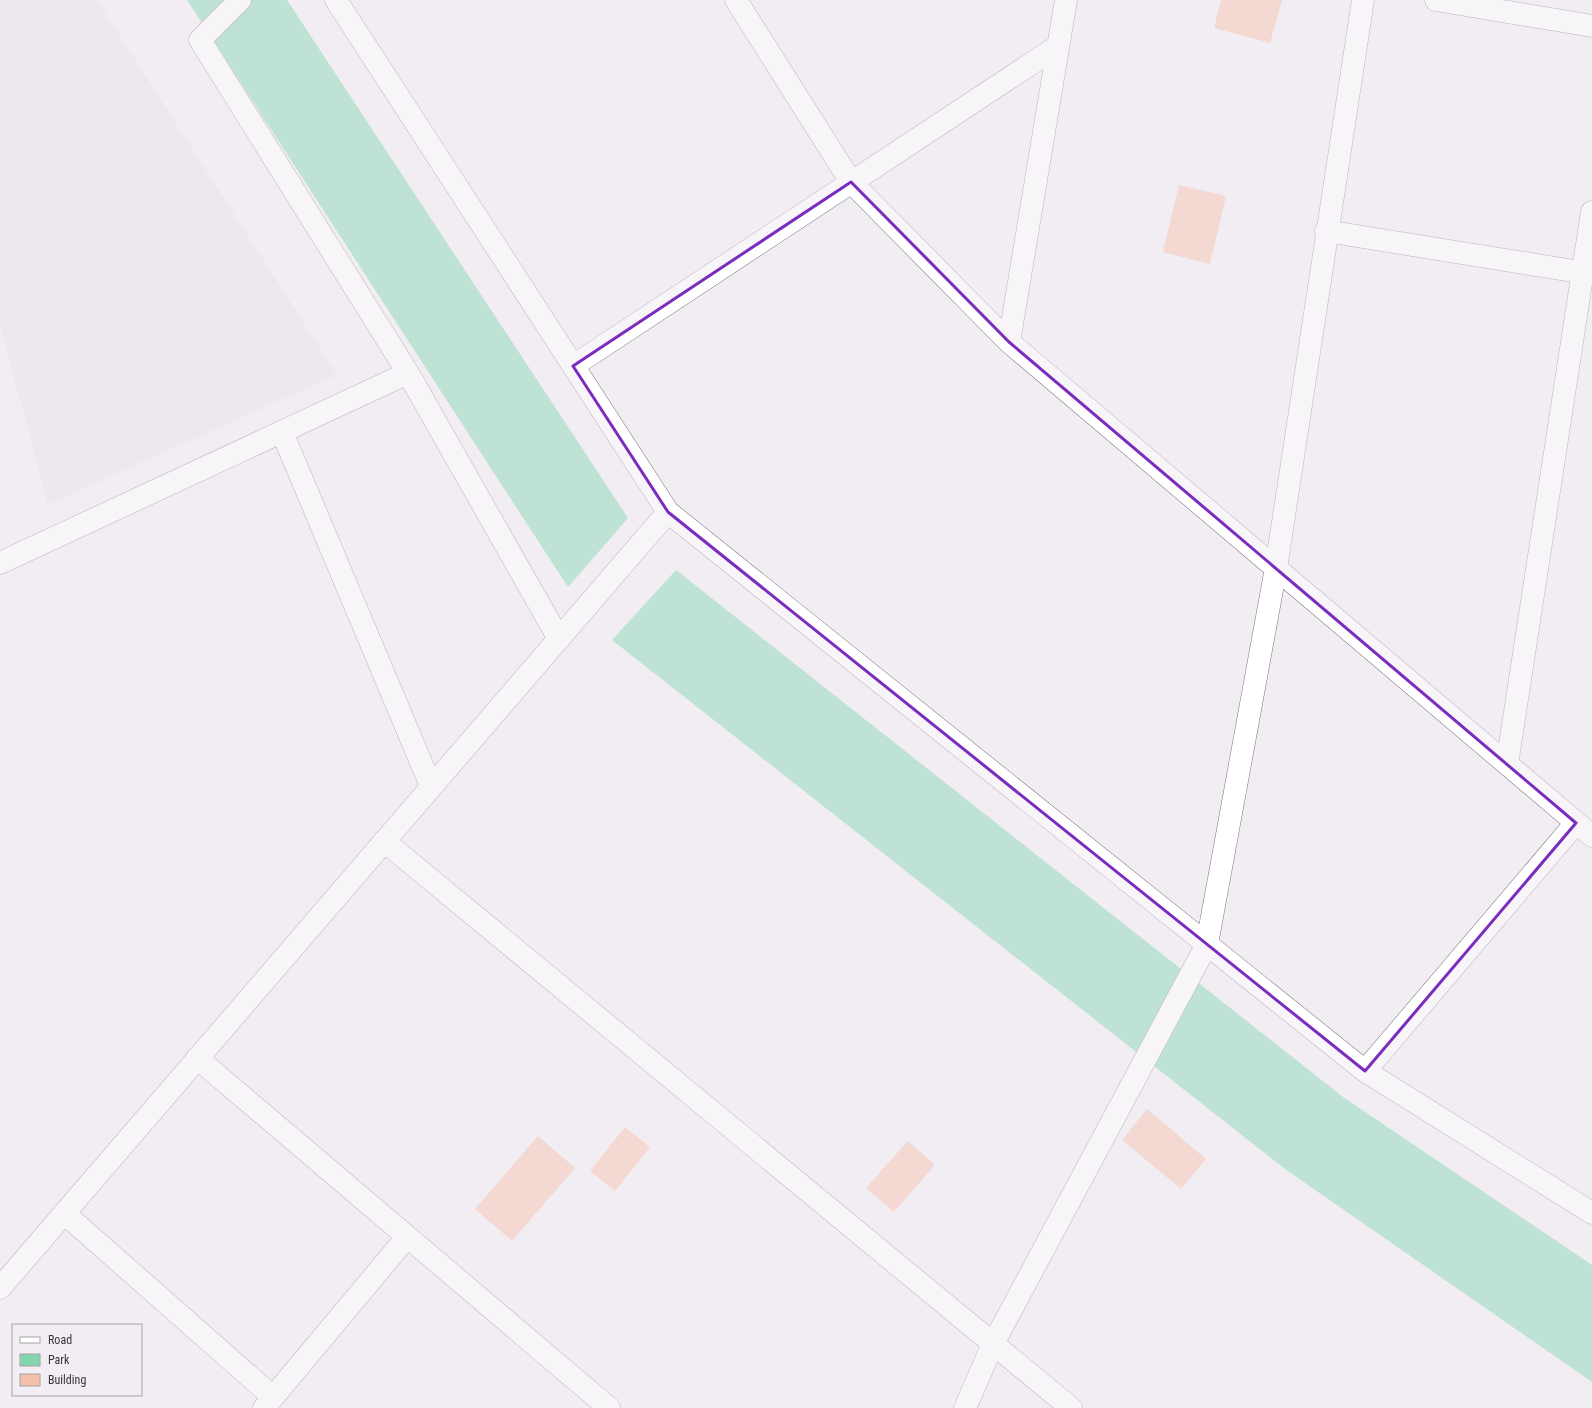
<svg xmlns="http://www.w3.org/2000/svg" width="1592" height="1408" font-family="'Roboto Condensed',sans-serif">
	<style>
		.built { fill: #e8dfea }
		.green { fill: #81d6ae }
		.building { fill: #f5c0ab }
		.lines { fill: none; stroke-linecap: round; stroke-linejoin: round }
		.street-casing { stroke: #787579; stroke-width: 23 }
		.street { stroke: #fff; stroke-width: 22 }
		.marked { fill: none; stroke: #7b2cbf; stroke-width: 3; stroke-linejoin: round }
	</style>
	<rect width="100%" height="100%" fill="#f1edf2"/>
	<path class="built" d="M0,0H97L337,375L48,504L0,325Z"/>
	<path class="green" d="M187,0H287L628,518L568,587Z
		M676,570L1343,1097L1592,1265V1382L1285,1169L612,640Z"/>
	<path class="building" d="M1221,0H1282L1270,43L1214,28Z
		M1179,185L1226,196L1210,264L1163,252Z
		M1147,1109L1206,1159L1181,1189L1122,1140Z
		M625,1127L650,1147L615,1191L590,1171Z
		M538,1136L575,1168L512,1241L475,1209Z
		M908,1141L935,1165L894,1212L866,1188Z"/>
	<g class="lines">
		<defs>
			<path id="street" d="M240,0L200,40L408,373L559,639
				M336,0L668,512L1365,1071L1592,1213
				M736,0L851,182L1009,342L1592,836
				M1436,0L1592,26
				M1326,231L1592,274
				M1009,342L1066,0
				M573,366L1058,46
				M282,432L431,786
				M0,563L408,373
				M1507,764L1592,212
				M384,841L1071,1408
				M197,1058L609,1408
				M1365,1071L1576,823
				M64,1213L273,1397
				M0,1288L668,512
				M264,1408L407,1237
				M965,1408L993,1344L1207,944L1276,568L1363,0"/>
		</defs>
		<use href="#street" class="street-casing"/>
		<use href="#street" class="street"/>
	</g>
	<path d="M0 0H1592V1408H0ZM851,182L1009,342L1576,823L1365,1071L668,512L573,366Z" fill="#f1edf2" fill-opacity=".55" fill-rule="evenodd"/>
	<path class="marked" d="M851,182L1009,342L1576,823L1365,1071L668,512L573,366Z"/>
	<rect x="12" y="1324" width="130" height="72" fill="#f1edf2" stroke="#a6a3a7"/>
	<rect x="20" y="1337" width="20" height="6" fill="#ffffff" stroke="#a6a3a7"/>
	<text x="48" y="1344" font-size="12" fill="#353436">Road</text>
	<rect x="20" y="1354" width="20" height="12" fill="#81d6ae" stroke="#a6a3a7"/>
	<text x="48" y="1364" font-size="12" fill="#353436">Park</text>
	<rect x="20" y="1374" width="20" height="12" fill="#f5c0ab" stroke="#a6a3a7"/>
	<text x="48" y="1384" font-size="12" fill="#353436">Building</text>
</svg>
